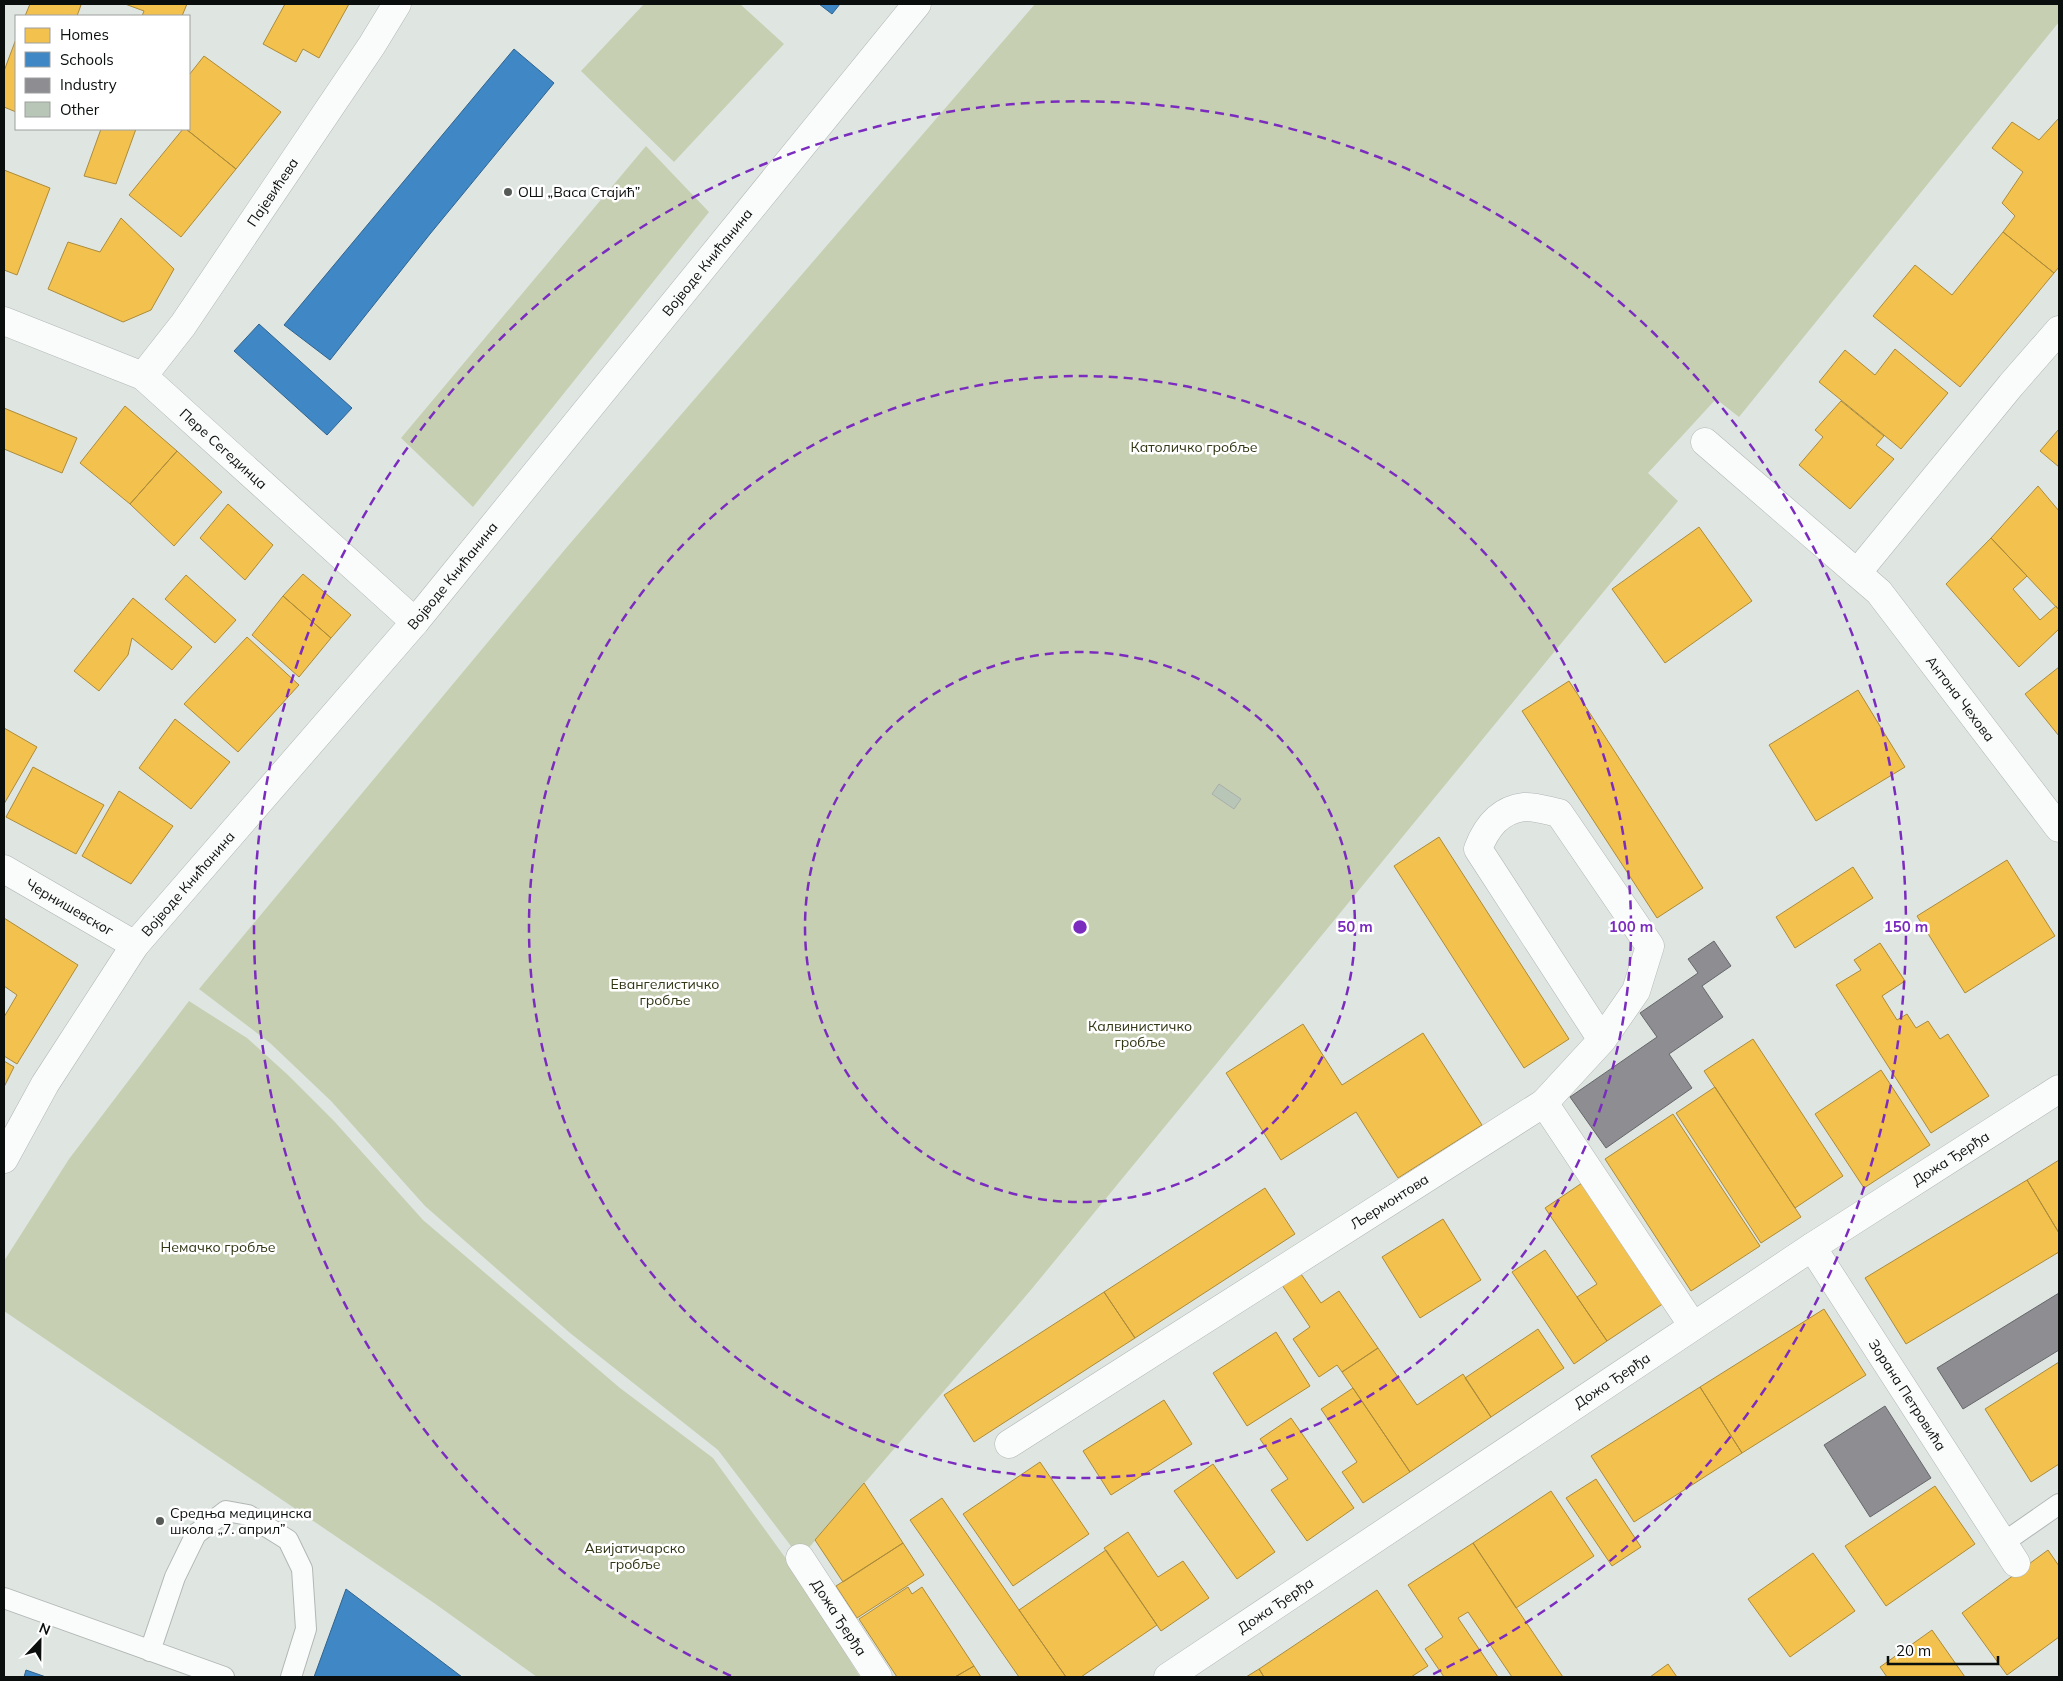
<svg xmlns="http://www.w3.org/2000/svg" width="2063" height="1681" font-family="Mulish,sans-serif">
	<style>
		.green { fill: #c6cfb2 }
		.homes { fill: #f2c14e; stroke: #ac8b3a }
		.schools { fill: #3f88c5; stroke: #2f638e }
		.industry { fill: #8d8d92; stroke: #66676a }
		.building { fill: #b8c6b8; stroke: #aaaeab }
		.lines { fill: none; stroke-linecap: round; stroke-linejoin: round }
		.lane-casing { stroke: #b2b7b4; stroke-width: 22 }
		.street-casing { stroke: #b2b7b4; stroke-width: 29 }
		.lane { stroke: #fafbfb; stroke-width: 20 }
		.street { stroke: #fafbfb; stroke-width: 28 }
		.ring { fill: none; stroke: #7b2cbf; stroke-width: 2.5; stroke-dasharray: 9 6 }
		.poi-dot { fill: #555a57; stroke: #fff; stroke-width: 2 }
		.labels { text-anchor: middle; stroke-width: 5; stroke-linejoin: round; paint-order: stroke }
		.street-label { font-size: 14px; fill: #0a0e0c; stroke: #fff }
		.poi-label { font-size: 14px; fill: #0a0e0c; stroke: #fff; text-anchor: start }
		.park-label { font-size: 14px; fill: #303614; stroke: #fff }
		.centre { fill: #7b2cbf; stroke: #fff; stroke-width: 2.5 }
		.ring-label { font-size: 15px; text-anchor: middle; font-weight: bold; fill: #7b2cbf; stroke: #fff; stroke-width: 5; stroke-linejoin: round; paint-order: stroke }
	</style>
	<rect width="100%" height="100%" fill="#dfe6e2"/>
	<path class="green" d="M644,4H740L784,44L674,162L581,71Z
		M1035,4H2059V22L1739,417L1716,399L1648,473L1678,501L1030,1291L800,1558L718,1450L570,1333L425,1206L331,1101L270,1043L199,989L567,547Z
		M646,146L709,212L473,507L401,438Z
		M189,1001L247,1038L288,1075L334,1121L423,1220L620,1388L713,1458L792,1567L860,1677H537L434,1603L4,1311V1261L69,1159Z"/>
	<path class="homes" d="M30,4H78L81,5L77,16H25Z
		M125,4H187L182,16H142L144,11Z
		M285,4H349L319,58L303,49L296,62L263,44Z
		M16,39V112L4,107V71Z
		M204,56L281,112L236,169L186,129H189V75Z
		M2059,118V267L2054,273L2003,232L2015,216L2002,203L2023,172L1992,148L2012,122L2039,140Z
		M101,129H136L116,184L84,176Z
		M183,129H186L236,169L181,237L129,195Z
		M4,170L50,188L17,275L4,270Z
		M121,218L174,269L151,310L123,322L48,289L68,242L100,252Z
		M2003,232L2054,273L1960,387L1873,316L1915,265L1952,295Z
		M1895,349L1948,393L1901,449L1819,382L1845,350L1875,375Z
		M1841,401L1884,436L1876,445L1894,459L1850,509L1799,465L1823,437L1815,430Z
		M125,406L177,451L130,504L80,463Z
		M4,408L77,438L62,473L4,449Z
		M2059,429V467L2040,451Z
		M177,451L222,492L174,546L130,504Z
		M2038,486L2059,511V610L1991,538Z
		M228,504L273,545L245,580L200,538Z
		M1699,527L1752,601L1665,663L1612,589Z
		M1991,538L2027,576L2013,589L2040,620L2056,606L2059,610V629L2019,667L1946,584Z
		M303,574L351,615L331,638L283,596Z
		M186,575L236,620L215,643L165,599Z
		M283,596L331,638L299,677L252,635Z
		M133,598L192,647L172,670L132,638L128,655L99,691L74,671Z
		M247,637L299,685L238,752L184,704Z
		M2059,667V736L2025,694Z
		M1569,681L1703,888L1657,918L1522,711Z
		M1858,690L1905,767L1816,821L1769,745Z
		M175,719L230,762L191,809L139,768Z
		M4,728L37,747L4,804Z
		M33,767L104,805L76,854L6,817Z
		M119,791L173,826L131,884L82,856Z
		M1439,837L1569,1039L1524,1068L1394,866Z
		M2007,860L2055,936L1965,993L1917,916Z
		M1853,867L1873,898L1795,948L1776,917Z
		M4,918L78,965L17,1064L4,1056V1017L17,995L4,986Z
		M1880,943L1905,981L1882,996L1897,1020L1907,1014L1916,1028L1928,1021L1940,1039L1948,1034L1989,1096L1931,1133L1836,985L1861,970L1854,960Z
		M1303,1024L1342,1085L1423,1033L1482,1125L1398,1178L1356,1112L1281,1160L1226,1073Z
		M1753,1039L1843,1176L1795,1208L1704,1071Z
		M4,1061L14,1067L4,1087Z
		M1881,1070L1930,1145L1864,1188L1815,1114Z
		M1715,1087L1801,1217L1761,1243L1676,1113Z
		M1673,1114L1760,1246L1691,1291L1605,1159Z
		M2059,1160V1233L2027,1180Z
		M2027,1180L2059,1233V1252L1906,1344L1865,1278Z
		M1582,1183L1664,1303L1607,1341L1577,1297L1597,1284L1545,1208Z
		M1265,1188L1295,1234L1135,1338L1104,1292Z
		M1443,1219L1481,1280L1420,1318L1382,1257Z
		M1545,1250L1607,1341L1574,1364L1512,1272Z
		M1301,1274L1321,1303L1339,1291L1378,1348L1342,1372L1337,1365L1319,1377L1293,1339L1310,1327L1282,1285Z
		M1104,1292L1135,1338L974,1442L944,1395Z
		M1824,1309L1866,1375L1742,1453L1700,1387Z
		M1538,1329L1564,1368L1491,1417L1465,1378Z
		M1276,1332L1310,1386L1247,1426L1213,1373Z
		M1378,1348L1417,1405L1463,1374L1491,1417L1410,1472L1342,1372Z
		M2059,1362V1464L2031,1482L1985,1409Z
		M1700,1387L1742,1453L1634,1522L1591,1456Z
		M1353,1388L1410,1472L1363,1503L1342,1472L1357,1462L1321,1409Z
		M1164,1400L1192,1444L1111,1495L1083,1451Z
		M1291,1418L1354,1508L1307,1541L1271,1490L1288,1479L1260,1439Z
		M1040,1462L1089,1534L1013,1586L963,1514Z
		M1213,1464L1275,1552L1237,1579L1174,1491Z
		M1596,1479L1641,1547L1612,1566L1566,1498Z
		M864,1483L903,1543L843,1582L815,1540Z
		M1935,1486L1975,1544L1886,1606L1845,1546Z
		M1551,1491L1594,1556L1516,1608L1473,1543Z
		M942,1498L1019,1610L1066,1677H1019L910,1520Z
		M1128,1532L1158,1577L1183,1561L1209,1598L1161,1631L1104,1548Z
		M903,1543L924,1575L857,1618L836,1586Z
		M1473,1543L1548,1655L1563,1677H1512L1468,1612L1458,1618L1498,1677H1444L1425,1649L1443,1637L1408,1585Z
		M1106,1550L1157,1625L1081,1677H1066L1019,1610Z
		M2048,1550L2059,1566V1637L2007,1675L1962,1613Z
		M1813,1553L1855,1611L1790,1657L1748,1599Z
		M908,1587L912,1594L922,1587L974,1666L955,1677H897L859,1619Z
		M1377,1590L1428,1666L1411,1677H1264L1259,1669Z
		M1932,1630L1965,1677H1887L1880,1667Z
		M1668,1664L1677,1677H1650Z
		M974,1666L981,1677H955Z
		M1259,1669L1264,1677H1246Z"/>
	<path class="schools" d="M819,4H840L832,14Z
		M514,49L554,83L430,234L330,360L284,325Z
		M259,324L352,408L327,435L234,351Z
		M346,1589L462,1677H314Z
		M26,1670L46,1677H24Z"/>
	<path class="industry" d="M1714,941L1731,966L1702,986L1723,1017L1669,1054L1692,1088L1606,1148L1570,1097L1657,1037L1640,1013L1698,973L1688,959Z
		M2059,1293V1350L1963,1409L1937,1368Z
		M1885,1406L1931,1478L1870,1517L1824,1445Z"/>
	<path class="building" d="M1219,784L1241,799L1234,809L1212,794Z"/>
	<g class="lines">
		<defs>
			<path id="lane" d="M2003,1543L2059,1504
				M4,1598L224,1677
				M150,1651L175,1577L196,1534L226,1511L248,1515L288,1540L302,1569L306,1629L291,1677"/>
			<g id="street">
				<path id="s1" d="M4,321L143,376L415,622"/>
				<path id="s2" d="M143,376L183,325L372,45L397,4"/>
				<path id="s3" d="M1705,442L1879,592L2059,828"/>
				<path d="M1857,573L2011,385L2059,330"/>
				<path id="s4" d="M4,869L135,945"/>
				<path d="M1544,1103L1602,1040L1636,991L1650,946L1559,813C1549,811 1534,806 1524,807C1499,810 1486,828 1478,849L1602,1040"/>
				<path id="s5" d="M4,1159L45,1084L135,945L415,622L917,4"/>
				<path id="s6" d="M1812,1247L2016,1563"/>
				<path id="s7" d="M1009,1444L1544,1103L1693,1326"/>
				<path id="s8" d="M800,1558L878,1677"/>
				<path id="s9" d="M1168,1677L1812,1247L2059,1089"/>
			</g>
		</defs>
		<use href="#lane" class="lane-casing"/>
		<use href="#street" class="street-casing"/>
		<use href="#lane" class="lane"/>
		<use href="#street" class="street"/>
	</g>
	<g class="ring">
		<circle cx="1080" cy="927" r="275"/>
		<circle cx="1080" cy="927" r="551"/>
		<path d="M731 1676A826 826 0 1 1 1429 1676"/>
	</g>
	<g class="poi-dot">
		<circle cx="508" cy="192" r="5"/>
		<circle cx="160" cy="1521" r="5"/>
	</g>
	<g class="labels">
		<g class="street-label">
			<text dy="5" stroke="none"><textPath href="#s2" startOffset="225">Пајевићева</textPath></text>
			<text dy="5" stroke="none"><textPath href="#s5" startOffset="1142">Војводе Книћанина</textPath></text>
			<text dy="5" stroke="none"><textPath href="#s1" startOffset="258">Пере Сегединца</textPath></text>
			<text dy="5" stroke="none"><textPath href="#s5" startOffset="738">Војводе Книћанина</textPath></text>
			<text dy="5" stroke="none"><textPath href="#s3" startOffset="364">Антона Чехова</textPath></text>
			<text dy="5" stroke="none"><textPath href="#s5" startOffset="332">Војводе Книћанина</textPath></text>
			<text dy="5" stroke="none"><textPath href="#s4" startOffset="76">Чернишевског</textPath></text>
			<text dy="5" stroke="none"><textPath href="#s9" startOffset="939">Дожа Ђерђа</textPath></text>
			<text dy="5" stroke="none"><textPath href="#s7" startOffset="451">Љермонтова</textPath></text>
			<text dy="5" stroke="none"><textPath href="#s9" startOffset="534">Дожа Ђерђа</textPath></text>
			<text dy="5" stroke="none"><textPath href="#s6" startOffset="176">Зорана Петровића</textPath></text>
			<text dy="5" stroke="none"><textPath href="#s9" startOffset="129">Дожа Ђерђа</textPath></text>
			<text dy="5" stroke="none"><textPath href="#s8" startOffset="71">Дожа Ђерђа</textPath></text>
		</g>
		<g class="poi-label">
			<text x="518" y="197">ОШ „Васа Стајић”</text>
			<text x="170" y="1518">Средња медицинска<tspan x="170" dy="16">школа „7. април”</tspan></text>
		</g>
		<g class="park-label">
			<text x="1194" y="452">Католичко гробље</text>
			<text x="665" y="989">Евангелистичко<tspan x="665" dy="16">гробље</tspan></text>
			<text x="1140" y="1031">Калвинистичко<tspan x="1140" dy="16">гробље</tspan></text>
			<text x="218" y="1252">Немачко гробље</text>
			<text x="635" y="1553">Авијатичарско<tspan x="635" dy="16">гробље</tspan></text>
		</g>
	</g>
	<circle cx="1080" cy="927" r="8" class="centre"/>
	<g class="ring-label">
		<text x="1355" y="932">50 m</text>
		<text x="1631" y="932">100 m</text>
		<text x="1906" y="932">150 m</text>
	</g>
	<rect width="2063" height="1681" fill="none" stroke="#0a0e0c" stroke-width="10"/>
	<rect x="15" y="15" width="175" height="115" fill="#ffffff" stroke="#9d9f9e"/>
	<rect x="25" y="28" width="25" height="15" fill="#f2c14e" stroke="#9d9f9e"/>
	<text x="60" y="40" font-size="15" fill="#0a0e0c">Homes</text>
	<rect x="25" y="52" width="25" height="15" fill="#3f88c5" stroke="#9d9f9e"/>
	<text x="60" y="65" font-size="15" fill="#0a0e0c">Schools</text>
	<rect x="25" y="78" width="25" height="15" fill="#8d8d92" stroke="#9d9f9e"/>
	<text x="60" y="90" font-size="15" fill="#0a0e0c">Industry</text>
	<rect x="25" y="102" width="25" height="15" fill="#b8c6b8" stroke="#9d9f9e"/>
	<text x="60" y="115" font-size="15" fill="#0a0e0c">Other</text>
	<g transform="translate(40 1641) rotate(22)" stroke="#ffffff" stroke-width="4" paint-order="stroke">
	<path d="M0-4L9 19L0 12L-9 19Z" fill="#0a0e0c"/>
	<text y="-8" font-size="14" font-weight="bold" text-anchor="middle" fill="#0a0e0c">N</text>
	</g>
	<path d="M1888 1656v8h110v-8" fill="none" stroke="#0a0e0c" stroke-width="2.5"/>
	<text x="1896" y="1656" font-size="15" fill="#0a0e0c" stroke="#ffffff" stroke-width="4" paint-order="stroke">20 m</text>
</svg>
